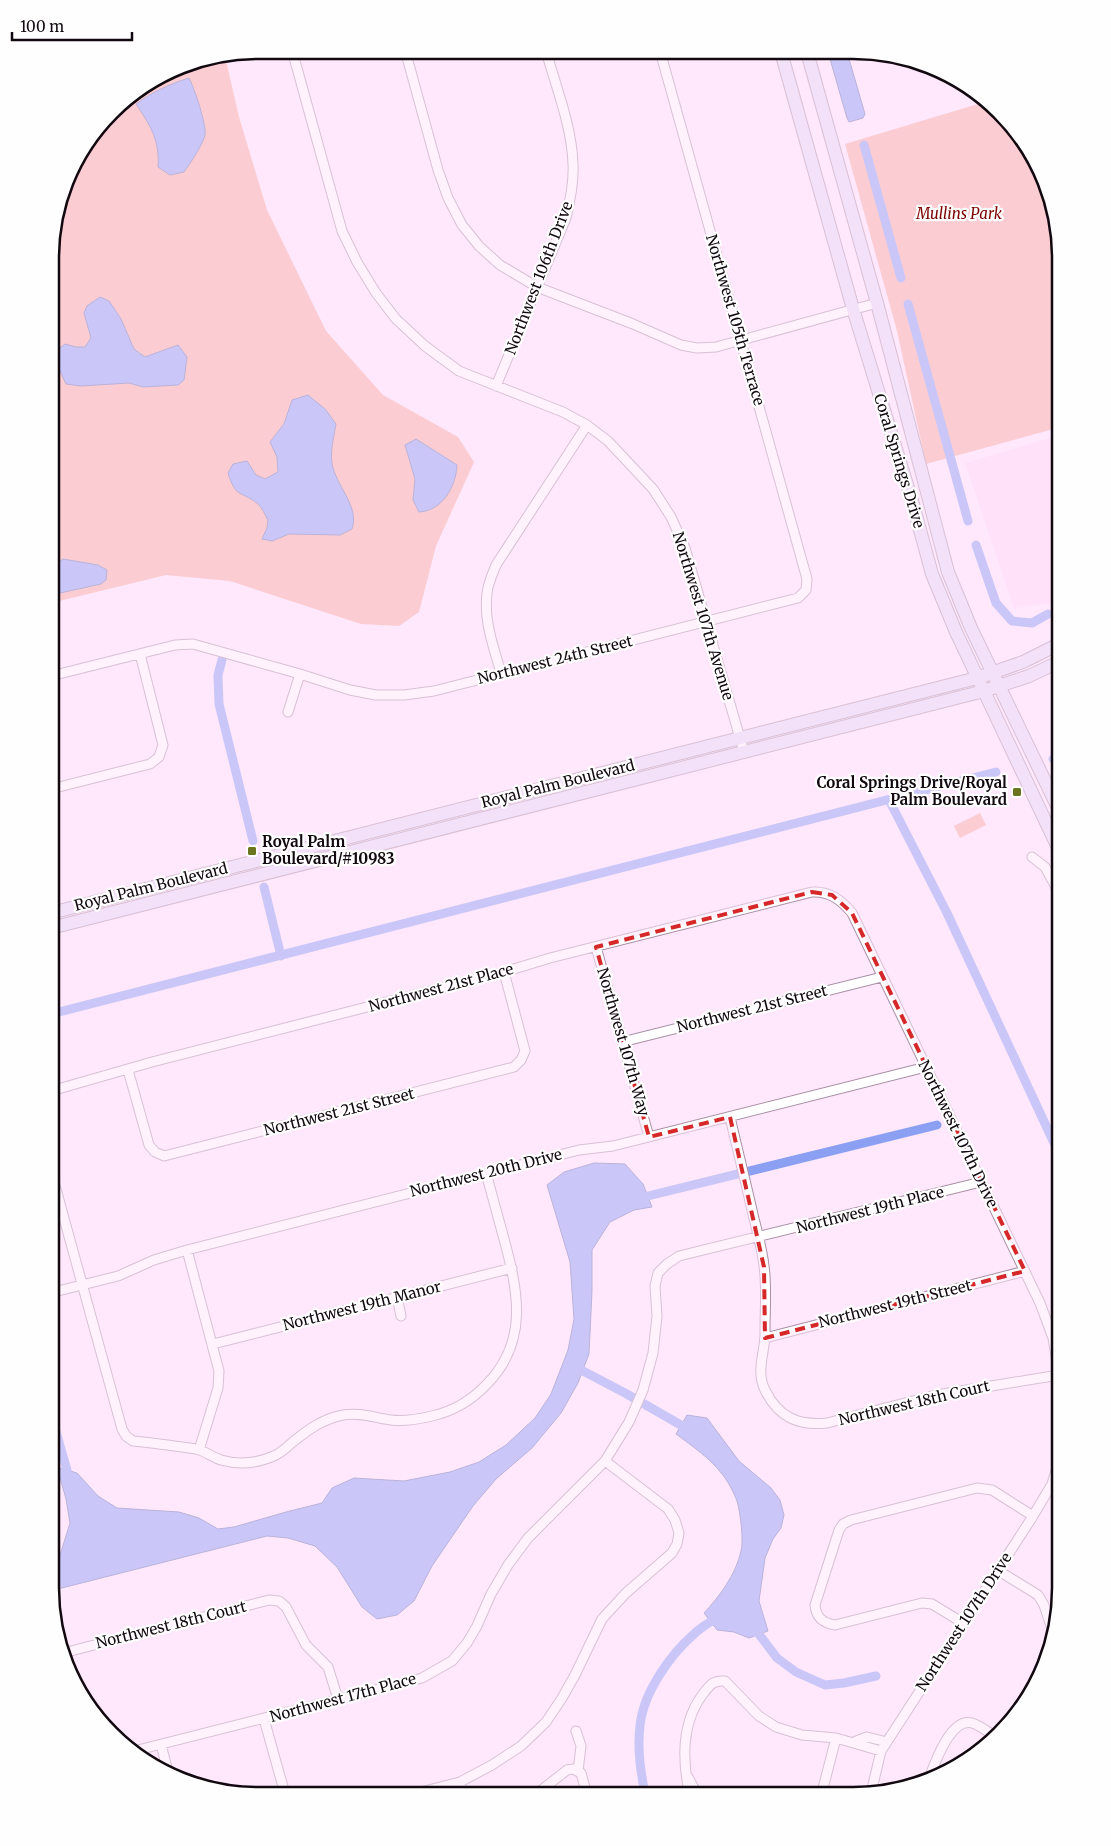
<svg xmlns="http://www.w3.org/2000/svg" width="1111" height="1846" font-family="Merriweather,serif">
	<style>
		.built { fill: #fedcf9 }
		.green { fill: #f7aba0 }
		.water { fill: #8ba0f3; stroke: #6672af }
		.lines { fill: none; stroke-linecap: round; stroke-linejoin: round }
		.canal { stroke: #8ba0f3; stroke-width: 9 }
		.minor-casing { stroke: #a990a6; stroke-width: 11 }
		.secondary-casing { stroke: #a990a6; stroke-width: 14 }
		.minor { stroke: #fff; stroke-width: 9 }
		.secondary { stroke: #e5daf5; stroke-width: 12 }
		.marked { fill: none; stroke: #d62828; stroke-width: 4; stroke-dasharray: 10 6; stroke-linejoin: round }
		.poi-dot { fill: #6b751f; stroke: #fefefe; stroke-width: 2 }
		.labels { text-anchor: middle; stroke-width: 4.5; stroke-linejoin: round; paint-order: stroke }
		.park-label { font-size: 15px; font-style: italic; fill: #7c0001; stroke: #fefefe }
		.street-label { font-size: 15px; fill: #110810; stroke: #fefefe }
		.poi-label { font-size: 15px; font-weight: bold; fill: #110810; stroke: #fefefe; text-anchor: end }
		.rim { fill: none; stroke: #110810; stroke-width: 2.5 }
	</style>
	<rect width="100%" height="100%" fill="#ffe8fc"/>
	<path class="built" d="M1061,435V602L1014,608L965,463Z"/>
	<path class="green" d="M225,56L239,117L267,210L326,331L383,395L458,437L474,462L436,546L419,612L399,626L361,624L230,581L166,575L51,603L52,303L58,284L55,219L72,165L120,102L178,66Z
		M988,101L1018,131L1045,178L1061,257V427L926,464L897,331L845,144Z
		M980,813L986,825L960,838L954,826Z"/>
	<path class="water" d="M828,52H847L865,114L863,118L849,122L847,118Z
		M189,78C194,87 207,126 205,135C203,144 190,164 184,172L170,175L158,167C160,140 150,125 136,104C152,92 170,84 189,78Z
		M100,297L109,301L121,319L134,349L145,357L178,345L187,357L184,380L178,385L143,387L129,383L81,386L66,384L55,360L56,351L65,344L76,347H85L91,338L84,313L87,306Z
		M308,395L325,409L336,424C334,436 330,451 332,463C335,485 360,506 352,529L340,535L289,534L272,541L262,539L267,528L268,520C265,515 262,507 257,503C239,490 236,498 228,473L233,464L247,461L256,475L265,479L278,472L277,457L270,442L284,424L292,400Z
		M416,439L457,465C456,487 442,511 419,512L413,500L415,479L405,445Z
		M63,559L98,565L107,570L106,580L101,584L51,595V568Z
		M594,1163L625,1164L643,1184L652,1207L634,1210L610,1222L592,1250V1291L589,1354L578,1383L561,1413L532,1448L496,1479L473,1506L432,1566L414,1601L397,1615L377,1619L362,1607L337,1567L315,1546L288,1538L267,1536L50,1591V1572L55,1571L70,1523L66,1499L57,1467L77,1473L98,1496L117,1508L179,1512L199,1518L218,1529L234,1527L286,1512L322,1503L332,1488L354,1478L404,1481L450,1472L479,1462L506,1445L535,1418L551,1394L568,1350L574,1319L570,1262L547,1185L564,1172Z
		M687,1415L707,1418L739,1461L771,1488L780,1500L784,1515L781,1528L773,1539L765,1558L759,1601L768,1631L749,1638L734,1632L717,1630L704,1613C720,1596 736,1574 741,1551C744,1541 740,1510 737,1501C734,1493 728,1481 722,1474C710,1458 692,1446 676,1434Z"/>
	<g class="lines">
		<path class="canal" d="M864,145L901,278
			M908,304L968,521
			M976,545L996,603L1012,621L1032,623L1048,614
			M222,660L218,675L219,704L253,841
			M1053,759L1061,757
			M889,800L947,913L1061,1158
			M264,887L281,956
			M51,1014L996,772
			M648,1196L937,1125
			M583,1371L625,1393L686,1428
			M50,1411L67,1470
			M752,1625L777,1658L796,1672L825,1685L844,1683L876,1676
			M645,1795C641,1772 637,1750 640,1726C643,1693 670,1655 694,1634C701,1627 711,1622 719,1616"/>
		<defs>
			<path id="minor" d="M292,50L342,231L357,262L376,293L396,319L425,346L459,371L563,412L587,425L608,441L653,489L671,517L685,548L744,752
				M405,50L438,170L448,198L462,225L479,246L500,265L537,287L633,324L681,345L697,348L716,347L877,303
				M496,386L566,218C570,200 574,182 573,164C572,127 556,87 546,51
				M501,673C493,645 482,617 488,587C490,580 493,572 496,565L587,425
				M51,676L175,645L193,644L300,674L350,690L376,695H404L434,691L798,598L806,590L807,579L660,51
				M288,712L300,674
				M51,789L150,764L159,757L163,745L140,654
				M1032,857L1045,867L1061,896
				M596,947L649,1137
				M622,1042L882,977
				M128,1070L149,1145L155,1152L164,1156L514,1067L521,1060L525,1051L504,972
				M51,1091L152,1062L504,972L550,958L812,892C830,891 841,900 852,913L1040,1303L1053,1338L1061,1386
				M730,1117C737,1148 745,1179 752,1210C756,1228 762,1247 764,1266C767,1287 765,1309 765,1330C766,1351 755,1370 765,1390C778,1417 798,1426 827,1423L936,1395L1059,1375
				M51,1171L122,1429L126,1436L133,1441C154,1443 175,1446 196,1449C205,1451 212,1457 221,1460C239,1465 259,1463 276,1455C282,1452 288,1446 294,1441C309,1429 323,1419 343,1415C360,1412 375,1418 391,1420C405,1422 419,1419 432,1416C454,1411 472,1400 487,1384C529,1341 518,1291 504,1239C498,1217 492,1195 486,1173
				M187,1250L219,1371L218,1388L199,1450
				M50,1293L118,1276L154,1260L187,1250L579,1150L613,1146L926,1067
				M397,1297L401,1316
				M765,1338L1025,1271
				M213,1344L512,1268
				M999,1571L1038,1595L1044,1605L1054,1635
				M963,1623L932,1604L922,1603L835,1625C822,1623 816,1617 815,1605L839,1530L843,1524L851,1520L977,1488L992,1490L1033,1516
				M63,1653L269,1600L279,1601L286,1607L306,1645L328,1667L338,1699
				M264,1719L285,1794
				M576,1731L581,1746L578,1771
				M854,1742L867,1737L887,1742
				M161,1745L169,1775
				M130,1752L422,1678L452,1661L467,1643L477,1626L491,1594L508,1565L528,1538L605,1461L629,1422L643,1390L653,1353L657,1316L655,1286L658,1273L667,1264L679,1256L981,1182
				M688,1777L698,1796
				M928,1781C934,1765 950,1717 972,1723C980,1725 989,1733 996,1737
				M460,1782L463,1795
				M871,1793L881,1751L1033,1516L1052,1484L1061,1454
				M409,1795L460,1782L492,1765L521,1746L546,1722L562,1698L575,1675L602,1619L626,1593L672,1553L677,1544L679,1533L675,1520L668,1509L605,1461
				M535,1795L567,1770L573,1769L581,1773L587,1795
				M690,1796C682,1761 681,1723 703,1694C710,1685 713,1680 725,1681L759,1716L776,1727L802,1735L836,1738L881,1751
				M821,1796L836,1738"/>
			<path id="secondary" d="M781,52L853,309L913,504L932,574L956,632L1061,854
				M807,52L877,303L948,572L971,628L1061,814
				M51,913L977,678L1023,662L1061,643
				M51,928L984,691L1029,676L1061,661"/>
		</defs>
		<use href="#minor" class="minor-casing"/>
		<use href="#secondary" class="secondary-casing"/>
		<use href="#minor" class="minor"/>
		<use href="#secondary" class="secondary"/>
	</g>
	<path d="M0 0H1111V1846H0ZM812,892L832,895L852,913L1025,1271L765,1338L764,1267L730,1117L649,1137L596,947Z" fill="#ffe8fc" fill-opacity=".55" fill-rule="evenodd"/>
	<path class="marked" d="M812,892L832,895L852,913L1025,1271L765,1338L764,1267L730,1117L649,1137L596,947Z"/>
	<g class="poi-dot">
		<rect x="1012" y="787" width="10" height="10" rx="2.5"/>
		<rect x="247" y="846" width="10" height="10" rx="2.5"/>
	</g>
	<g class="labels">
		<g class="park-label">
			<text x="959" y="219">Mullins Park</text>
		</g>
		<g class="street-label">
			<text transform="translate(539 278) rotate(-69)" y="5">Northwest 106th Drive</text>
			<text transform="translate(735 320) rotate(74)" y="5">Northwest 105th Terrace</text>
			<text transform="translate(899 461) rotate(73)" y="5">Coral Springs Drive</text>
			<text transform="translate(703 616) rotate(73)" y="5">Northwest 107th Avenue</text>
			<text transform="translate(555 660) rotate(-14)" y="5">Northwest 24th Street</text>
			<text transform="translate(558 784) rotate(-14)" y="5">Royal Palm Boulevard</text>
			<text transform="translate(151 887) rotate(-14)" y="5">Royal Palm Boulevard</text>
			<text transform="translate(441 988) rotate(-15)" y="5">Northwest 21st Place</text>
			<text transform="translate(752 1009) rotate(-14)" y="5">Northwest 21st Street</text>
			<text transform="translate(623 1042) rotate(74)" y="5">Northwest 107th Way</text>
			<text transform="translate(339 1112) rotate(-14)" y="5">Northwest 21st Street</text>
			<text transform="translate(958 1134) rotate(64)" y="5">Northwest 107th Drive</text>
			<text transform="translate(486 1173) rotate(-14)" y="5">Northwest 20th Drive</text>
			<text transform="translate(870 1210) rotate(-14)" y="5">Northwest 19th Place</text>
			<text transform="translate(895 1304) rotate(-14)" y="5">Northwest 19th Street</text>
			<text transform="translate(362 1306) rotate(-14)" y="5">Northwest 19th Manor</text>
			<text transform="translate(914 1403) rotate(-13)" y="5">Northwest 18th Court</text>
			<text transform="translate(964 1622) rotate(-57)" y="5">Northwest 107th Drive</text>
			<text transform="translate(171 1625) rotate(-14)" y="5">Northwest 18th Court</text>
			<text transform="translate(343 1698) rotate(-15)" y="5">Northwest 17th Place</text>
		</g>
		<g class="poi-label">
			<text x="1007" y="788">Coral Springs Drive/Royal<tspan x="1007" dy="17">Palm Boulevard</tspan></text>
			<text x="262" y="847" text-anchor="start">Royal Palm<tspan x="262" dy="17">Boulevard/#10983</tspan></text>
		</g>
	</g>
	<path d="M0 0H1111V1846H0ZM258 59H853A199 199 0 0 1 1052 258V1588A199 199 0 0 1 853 1787H258A199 199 0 0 1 59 1588V258A199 199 0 0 1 258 59Z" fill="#fefefe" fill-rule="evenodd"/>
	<path class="rim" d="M258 59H853A199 199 0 0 1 1052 258V1588A199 199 0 0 1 853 1787H258A199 199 0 0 1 59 1588V258A199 199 0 0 1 258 59Z"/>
	<path d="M12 32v8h120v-8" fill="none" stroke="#110810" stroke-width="2.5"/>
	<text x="20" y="32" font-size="15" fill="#110810" stroke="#fefefe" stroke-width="4" paint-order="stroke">100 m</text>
</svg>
